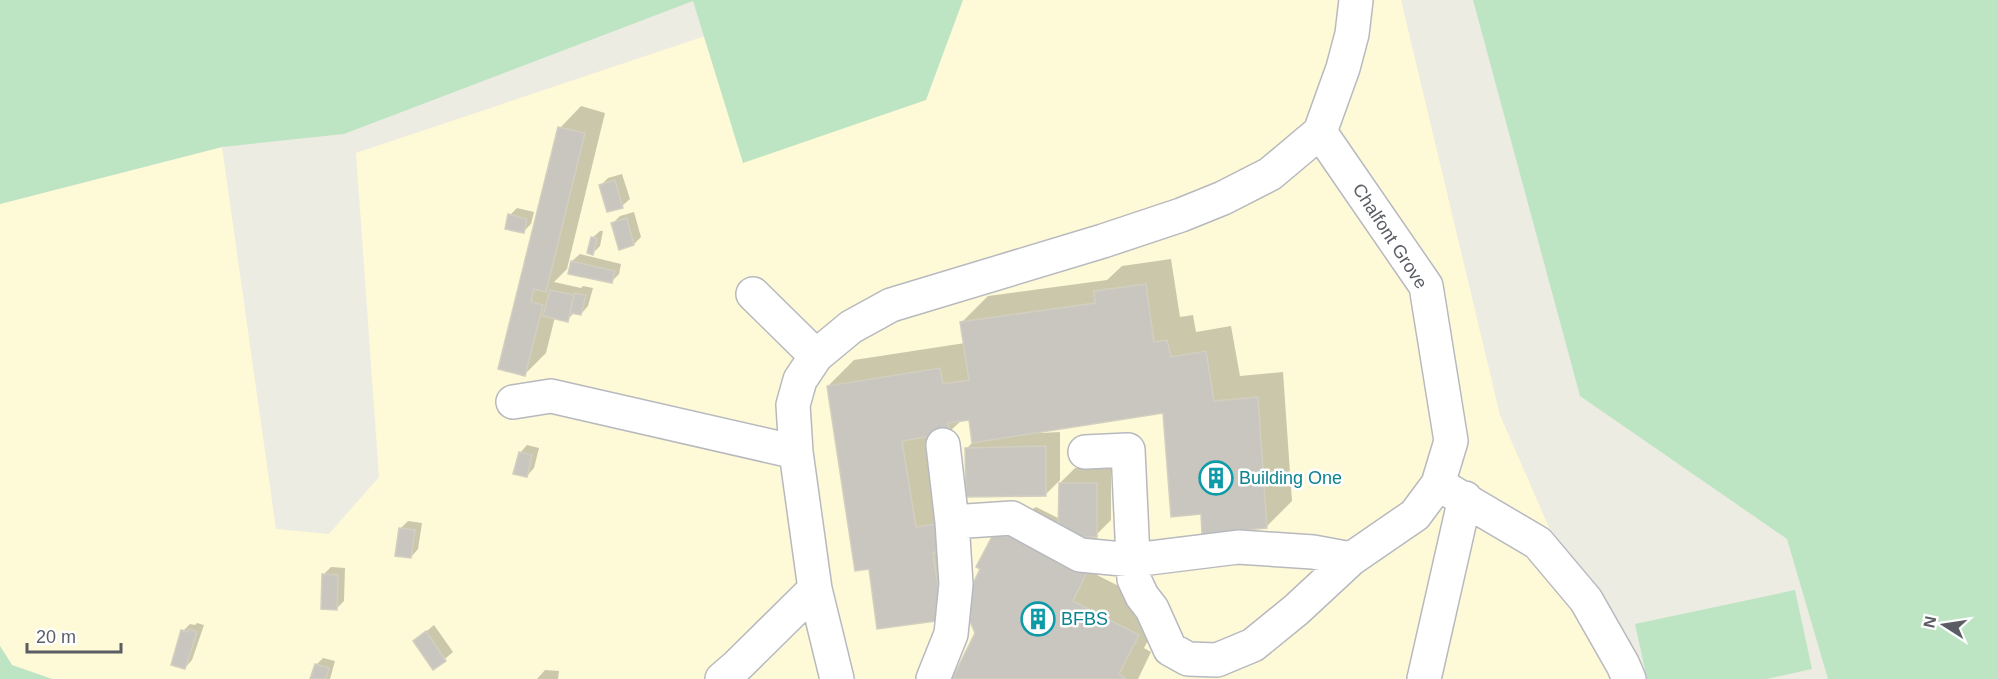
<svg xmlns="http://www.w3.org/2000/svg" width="1998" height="679" font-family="Helvetica,sans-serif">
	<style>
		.commercial { fill: #fef9d6 }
		.green { fill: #bee5c3 }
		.shadow { fill: #0003 }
		.building { fill: #c8c6bf; stroke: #d2cfc0; stroke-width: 1.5 }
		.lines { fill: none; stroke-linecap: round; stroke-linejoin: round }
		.minor-casing { stroke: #b7b9bf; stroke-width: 36 }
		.minor { stroke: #fff; stroke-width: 33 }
		.labels { text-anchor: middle; stroke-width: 5; stroke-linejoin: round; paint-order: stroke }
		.street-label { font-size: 18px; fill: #5a5d63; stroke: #fff }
		.culture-label { font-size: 18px; fill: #0d838f; stroke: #fff; text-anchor: start }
	</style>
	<rect width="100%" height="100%" fill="#edece2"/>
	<path class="commercial" d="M787,0H1401L1500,415L1615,679H52L12,665L0,646V204L222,147L276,529L329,534L379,477L356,153L714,33Z"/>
	<path class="green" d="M0,0H963L926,100L743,163L693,1L344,134L222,147L0,204Z
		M1473,0H1998V679H1828L1787,539L1580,396Z
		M1795,590L1812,669L1767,679H1647L1635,624Z
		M0,646L12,665L52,679H0Z"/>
	<path class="shadow" d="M581,106L605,113L567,269L554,282L581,288L583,286L593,288L588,306L581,314L575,312L567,320L555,317L546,353L525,374L500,368L560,128Z
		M622,174L630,199L622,206L601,185L608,178Z
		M517,208L534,212L531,224L523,232L510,215Z
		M634,212L641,237L634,244L612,224L620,216Z
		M600,231H603L600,246L593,253L592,238Z
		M580,254L621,264L619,274L611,282L572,261Z
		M1171,259L1180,317L1193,315L1196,332L1231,326L1240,376L1283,372L1292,501L1266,527L1202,512L1164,411L1039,431L1040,433L1060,432V483L1075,468H1111V520L1094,537L1112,546L1097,575L1164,609L1144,648L1151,652L1138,679H954L976,633L996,532L1036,507L1060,519V480L1046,494L967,448L974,441L970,418L962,420L949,432L942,619L870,567L828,386L854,360L965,343L962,322L988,296L1107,280L1122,266Z
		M527,445L539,448L534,468L527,476L520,453Z
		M408,521L422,523L418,549L411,557L400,529Z
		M331,567L345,568L344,601L336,609L324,574Z
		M197,623L204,625L192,660L185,668L183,631L190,624L195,625Z
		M434,625L453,652L434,668L415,641Z
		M323,658L335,661L330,679H312L316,665Z
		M545,670L559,671L558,679H537Z"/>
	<path class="building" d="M558,127L585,133L546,292L534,289L531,302L543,305L525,376L498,369Z
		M615,180L623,208L607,212L599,185Z
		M508,214L527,219L524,233L505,229Z
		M627,218L634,245L619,250L611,223Z
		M591,237L597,238L593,255L587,253Z
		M571,261L615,271L612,283L568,274Z
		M1146,284L1154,342L1167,340L1171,357L1206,351L1214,401L1258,397L1267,528L1202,534L1201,514L1171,517L1163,413L972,443L969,420L948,423L950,433L902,441L916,527L936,524L940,551L933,553L943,620L877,629L869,569L855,571L827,386L940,368L943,384L969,380L960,322L1095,303L1094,291Z
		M550,290L574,295L568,322L543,316Z
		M574,293L586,295L581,315L570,313Z
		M1046,446V496L966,497L965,448Z
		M519,452L532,455L527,477L513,474Z
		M1059,483H1097V537H1058Z
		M399,528L415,530L411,558L395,556Z
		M995,531L1006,537L1009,532L1087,572L1073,601L1139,635L1119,674L1126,679H952L975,633L963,605L980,569L976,567Z
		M322,574L338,575L337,610L321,609Z
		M189,629L197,632L185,669L171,665L181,630L188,632Z
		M426,631L446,661L433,670L413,641Z
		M315,664L329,668L326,679H310Z"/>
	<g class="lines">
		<defs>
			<path id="minor" d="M753,294L816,356
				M513,402L551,396L796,452
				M943,445L952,522
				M1085,452L1128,450L1134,579L1142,596L1152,609L1170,649L1188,659L1217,660L1253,645L1296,610L1351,559L1415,515L1438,484L1451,441L1426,286L1320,132L1343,68L1352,34L1356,0
				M1438,484L1538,543L1586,600L1623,665L1629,679
				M722,679L737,666L815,589
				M837,679L815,589L796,452L793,405L800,380L816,356L851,327L891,305L1103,241L1181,215L1223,198L1270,174L1320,132
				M933,679L951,634L956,584L952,522L1012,518L1080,555L1133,560L1238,547L1313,552L1351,559
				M1424,679L1465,498"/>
		</defs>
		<use href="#minor" class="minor-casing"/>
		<use href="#minor" class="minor"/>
	</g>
	<defs>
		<symbol id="building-ring" viewBox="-11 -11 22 22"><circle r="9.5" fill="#fff" stroke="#0f9aa8" stroke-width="1.5"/><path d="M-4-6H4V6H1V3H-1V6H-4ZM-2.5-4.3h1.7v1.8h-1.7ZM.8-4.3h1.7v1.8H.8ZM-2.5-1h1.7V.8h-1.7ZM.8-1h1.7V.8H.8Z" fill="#0f9aa8"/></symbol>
	</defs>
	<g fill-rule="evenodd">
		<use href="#building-ring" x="1197" y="459" width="38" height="38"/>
		<use href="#building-ring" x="1019" y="600" width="38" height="38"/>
	</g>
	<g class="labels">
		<g class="street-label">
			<text transform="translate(1390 236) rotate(57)" y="6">Chalfont Grove</text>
		</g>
		<g class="culture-label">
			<text x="1239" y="484">Building One</text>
			<text x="1061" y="625">BFBS</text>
		</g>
	</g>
	<g transform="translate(1944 625) rotate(282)" stroke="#ffffff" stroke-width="4.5" paint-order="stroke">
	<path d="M0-4.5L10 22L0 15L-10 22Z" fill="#5a5d63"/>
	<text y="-9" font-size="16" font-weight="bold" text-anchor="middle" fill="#5a5d63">N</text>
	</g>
	<path d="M27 643v9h94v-9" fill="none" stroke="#5a5d63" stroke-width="3"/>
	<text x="36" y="643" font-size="18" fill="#5a5d63" stroke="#ffffff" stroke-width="4.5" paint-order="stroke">20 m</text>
</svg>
